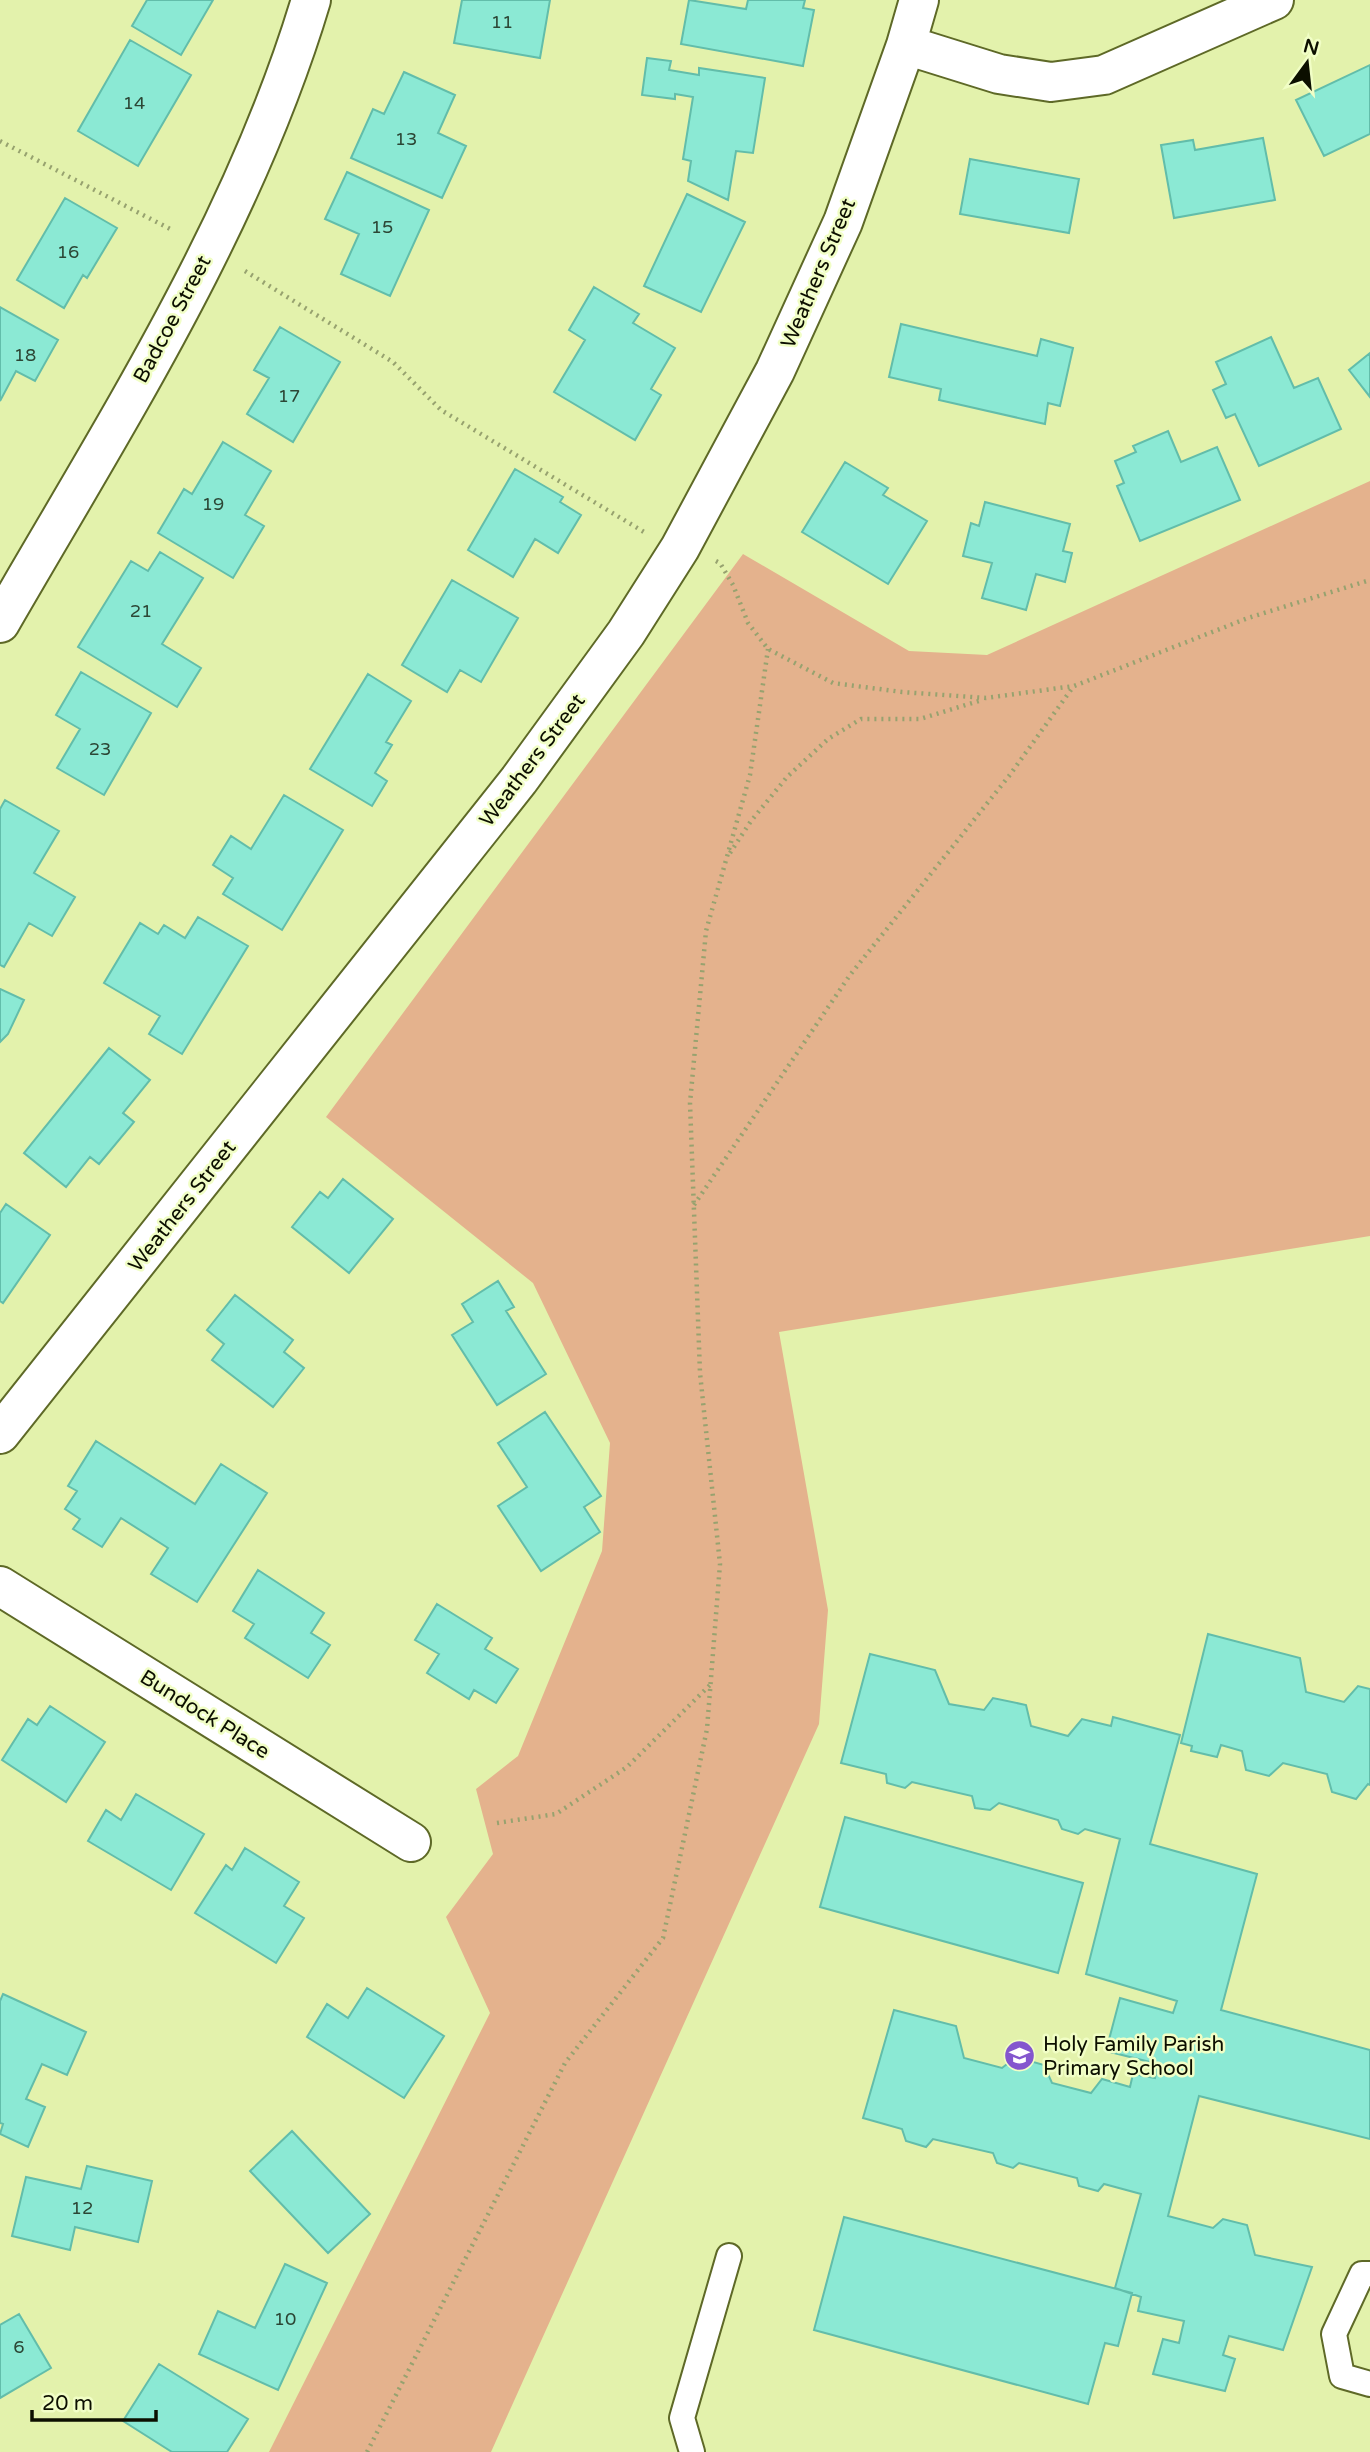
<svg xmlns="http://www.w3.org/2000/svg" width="1370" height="2452" font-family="'Varela Round',sans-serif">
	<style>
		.green { fill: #e4b28d }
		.building { fill: #8be9d4; stroke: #62bdaa; stroke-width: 2 }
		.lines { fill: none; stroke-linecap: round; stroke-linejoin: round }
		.service-casing { stroke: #5e6927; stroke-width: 28 }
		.minor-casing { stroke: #5e6927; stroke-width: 42 }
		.path { stroke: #97a26f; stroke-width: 4.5; stroke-dasharray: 2 5; stroke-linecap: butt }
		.service { stroke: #fff; stroke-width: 24 }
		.minor { stroke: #fff; stroke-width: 38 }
		.labels { text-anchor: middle; stroke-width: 5; stroke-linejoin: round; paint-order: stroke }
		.number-label { font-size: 18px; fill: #2c4635 }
		.street-label { font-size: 21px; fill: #0c0f00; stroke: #f1fec6 }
		.poi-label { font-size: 21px; fill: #0c0f00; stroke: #f1fec6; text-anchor: start }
	</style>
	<rect width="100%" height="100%" fill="#e3f2ac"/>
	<path class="green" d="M1370,481V1236L779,1332L828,1610L819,1724L491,2452H269L490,2013L446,1917L493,1854L476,1789L518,1756L602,1551L610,1443L533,1283L326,1117L743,554L909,651L987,655Z"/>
	<path class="building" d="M147,0H213L181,55L132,26Z
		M462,0H550L540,58L454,43Z
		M689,0L746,9L748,0H805L803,8L814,10L803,66L681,44Z
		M130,40L191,75L138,166L78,131Z
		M647,58L671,61L669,70L699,75V68L765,78L753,153L736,151L728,200L688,181L691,161L683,159L693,97L675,94V99L642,95Z
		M1370,65V134L1324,156L1296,100Z
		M404,72L455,95L438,133L466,146L442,198L351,158L373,109L384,114Z
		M1263,138L1275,200L1174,218L1161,145L1193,140L1195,150Z
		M970,159L1079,179L1069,233L960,214Z
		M347,172L429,210L390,296L341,274L359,234L325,219Z
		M687,194L745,222L701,312L644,286Z
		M65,198L117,228L87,278L83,275L64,308L17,280Z
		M594,287L639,314L633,323L675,348L651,389L661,395L635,440L554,392L585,340L569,330Z
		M0,307L58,340L35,381L16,371L0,401Z
		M901,324L1037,356L1041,339L1073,348L1060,406L1048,403L1045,424L939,400L941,389L889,377Z
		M280,327L340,362L293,442L247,414L269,378L254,370Z
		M1271,337L1294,388L1318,378L1341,429L1259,466L1235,414L1226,418L1213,390L1226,384L1216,362Z
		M1370,353V397L1349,370Z
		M1168,431L1181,462L1217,447L1240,500L1140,541L1117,486L1124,483L1115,461L1136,452L1133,446Z
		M223,442L271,471L245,515L264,526L233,578L158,533L184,489L192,494Z
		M845,462L888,488L883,495L927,521L888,584L802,532Z
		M515,469L563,497L560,502L581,515L558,553L535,539L513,577L468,550Z
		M985,502L1070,524L1063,551L1072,553L1065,582L1036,574L1026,610L982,598L992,563L963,556L971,523L979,526Z
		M160,552L203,578L162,644L201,668L177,707L78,647L131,561L148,571Z
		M452,580L518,618L481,682L460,670L447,692L402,665Z
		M81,672L151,713L104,795L57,768L80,729L56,715Z
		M368,674L411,701L386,742L392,745L375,773L387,781L372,806L310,769Z
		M284,795L343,830L282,930L223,894L233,878L213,865L231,836L251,849Z
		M5,800L59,831L34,873L75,897L52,936L29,923L4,967L0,965V809Z
		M198,917L248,946L182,1054L149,1034L160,1016L104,983L140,923L158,934L164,925L185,938Z
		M0,989L24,1000L8,1034L0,1042Z
		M109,1048L150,1080L123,1113L134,1122L99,1164L90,1157L66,1187L24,1153Z
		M343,1179L393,1219L349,1273L292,1227L320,1192L328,1198Z
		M6,1204L50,1235L3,1303L0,1301V1213Z
		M498,1281L514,1307L506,1311L546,1374L497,1405L452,1335L473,1322L462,1304Z
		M235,1295L293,1340L284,1352L304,1368L273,1407L212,1360L224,1344L207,1330Z
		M545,1412L601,1496L584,1507L600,1532L541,1571L498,1506L527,1487L498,1443Z
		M96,1441L195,1504L221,1464L267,1493L197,1602L151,1574L168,1548L121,1518L102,1547L73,1529L80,1519L65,1509L77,1491L68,1486Z
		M258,1570L324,1613L311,1633L330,1645L308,1678L245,1638L254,1624L233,1611Z
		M437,1604L492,1638L485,1649L518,1669L496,1703L474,1690L469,1699L427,1673L439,1654L415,1640Z
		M1208,1634L1300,1658L1306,1692L1344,1702L1358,1686L1370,1689V1785L1368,1784L1356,1799L1332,1792L1327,1774L1283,1763L1269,1776L1246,1770L1242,1751L1221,1745L1217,1757L1191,1751L1192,1746L1181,1743Z
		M870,1654L935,1670L949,1704L984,1710L993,1698L1026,1705L1031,1726L1068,1736L1082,1719L1111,1726L1113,1717L1180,1735L1150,1844L1257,1874L1221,2010L1370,2050V2139L1199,2096L1168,2216L1213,2228L1223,2219L1247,2225L1255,2255L1312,2267L1283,2350L1229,2336L1223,2355L1235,2359L1225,2391L1153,2374L1163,2339L1179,2343L1184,2321L1138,2311L1141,2297L1115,2288L1141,2194L1104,2184L1098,2191L1079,2186L1077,2178L1019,2163L1013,2168L997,2163L993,2153L933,2139L926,2147L906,2141L902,2129L863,2118L894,2010L956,2026L964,2058L1002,2068L1016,2057L1044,2065L1052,2083L1091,2093L1102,2079L1130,2087L1133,2074L1155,2078L1158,2064L1106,2051L1120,1998L1173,2013L1177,2001L1086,1974L1120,1839L1085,1829L1078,1834L1062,1829L1058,1820L999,1803L990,1810L975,1808L972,1796L912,1782L905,1788L887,1783L886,1774L841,1763Z
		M50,1706L105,1742L66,1802L2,1760L28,1719L37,1725Z
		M136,1794L204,1834L171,1890L88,1841L106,1810L121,1820Z
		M845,1817L1083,1883L1058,1973L820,1907Z
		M245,1848L299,1882L284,1906L304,1918L276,1963L195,1913L226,1865L232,1870Z
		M367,1988L444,2036L404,2098L307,2037L327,2004L348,2018Z
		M3,1994L86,2032L67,2075L42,2064L26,2099L45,2107L28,2147L0,2134L3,2124L0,2123V2001Z
		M292,2131L370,2214L328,2253L250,2171Z
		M87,2166L152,2181L138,2242L75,2227L70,2250L12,2236L26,2177L81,2189Z
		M844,2217L1132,2293L1118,2346L1105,2343L1088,2404L814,2330Z
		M285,2264L327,2283L278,2390L199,2354L218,2311L255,2328Z
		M19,2314L51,2368L0,2398V2325Z
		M159,2364L248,2419L227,2452H172L123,2421Z"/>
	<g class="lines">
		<defs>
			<path id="service" d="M1370,2274H1362L1334,2334L1342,2376L1370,2384
				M692,2452L682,2418L729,2256"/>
			<path id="minor" d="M906,45L999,74L1051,82L1104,75L1274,0
				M0,623C116,422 244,224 311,0
				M0,1434L519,780L626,633L680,548L775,371L843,222L906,45L919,0
				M0,1586L411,1842"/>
		</defs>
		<use href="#service" class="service-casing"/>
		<use href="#minor" class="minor-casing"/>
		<path class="path" d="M0,141L174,231
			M245,271L393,362L441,410L644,532
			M716,561L720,563L733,585L748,623L768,649L833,683L902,692L986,698L1074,686L1248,618L1370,580
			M730,853L751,821L787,777L828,739L861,719H920L982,700
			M694,1205L850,975L1009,776L1073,687
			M497,1823L556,1814L627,1767L710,1685
			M367,2452L565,2063L663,1938L707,1729L720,1564L700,1373L690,1103L706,931L750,775L768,649"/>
		<use href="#service" class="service"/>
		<use href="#minor" class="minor"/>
	</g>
	<defs>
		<symbol id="school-disc" viewBox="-11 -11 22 22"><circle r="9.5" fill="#8456ce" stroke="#f1fec6"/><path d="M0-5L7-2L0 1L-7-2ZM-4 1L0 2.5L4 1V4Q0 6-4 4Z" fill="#fff"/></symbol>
	</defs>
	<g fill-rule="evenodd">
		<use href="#school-disc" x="1002" y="2038" width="35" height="35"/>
	</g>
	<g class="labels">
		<g class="number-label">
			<text x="502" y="28">11</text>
			<text x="134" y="109">14</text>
			<text x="406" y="145">13</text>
			<text x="382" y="233">15</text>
			<text x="68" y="258">16</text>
			<text x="25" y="361">18</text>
			<text x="289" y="402">17</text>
			<text x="213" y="510">19</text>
			<text x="141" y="617">21</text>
			<text x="100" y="755">23</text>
			<text x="82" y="2214">12</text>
			<text x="285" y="2325">10</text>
			<text x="19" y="2353">6</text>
		</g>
		<g class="street-label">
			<text transform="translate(818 273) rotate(-67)" y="7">Weathers Street</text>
			<text transform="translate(172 319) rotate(-62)" y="7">Badcoe Street</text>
			<text transform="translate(532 760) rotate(-53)" y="7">Weathers Street</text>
			<text transform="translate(182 1206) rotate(-52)" y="7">Weathers Street</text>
			<text transform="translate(205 1714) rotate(32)" y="7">Bundock Place</text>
		</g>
		<g class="poi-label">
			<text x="1043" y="2051">Holy Family Parish<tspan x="1043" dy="24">Primary School</tspan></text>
		</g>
	</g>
	<g transform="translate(1307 63) rotate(15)" stroke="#f1fec6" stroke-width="5" paint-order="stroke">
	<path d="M0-5L12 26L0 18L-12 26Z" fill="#0c0f00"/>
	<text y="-10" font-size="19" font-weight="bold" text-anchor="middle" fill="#0c0f00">N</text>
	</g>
	<path d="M32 2410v10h124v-10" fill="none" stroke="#0c0f00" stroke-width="3.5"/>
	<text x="42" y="2410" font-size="21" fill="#0c0f00" stroke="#f1fec6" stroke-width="5" paint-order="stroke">20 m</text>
</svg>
